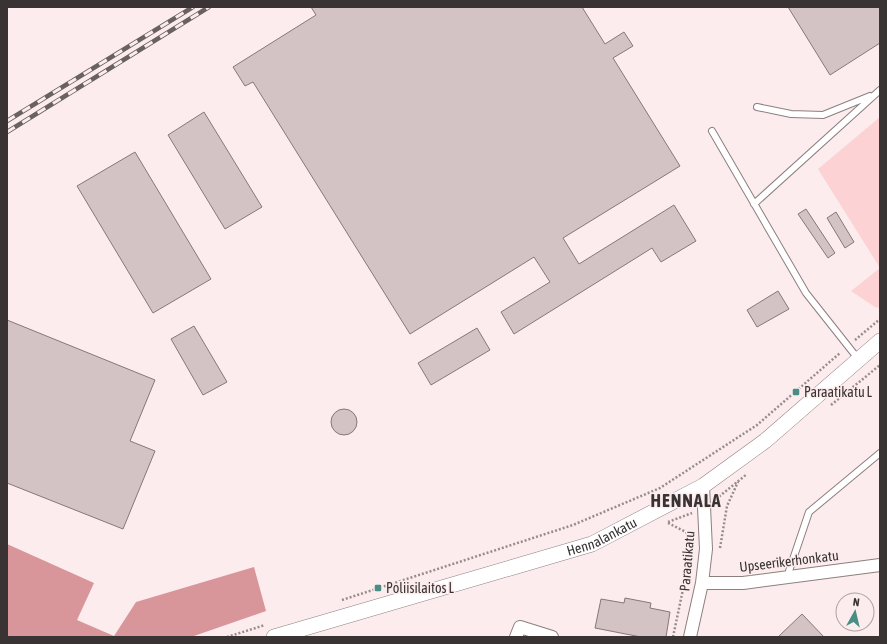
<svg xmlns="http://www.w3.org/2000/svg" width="887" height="644" font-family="'Asap Condensed',sans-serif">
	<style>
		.green { fill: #fcd2d4 }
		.forest { fill: #d8969b }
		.building { fill: #d3c3c4; stroke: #867878 }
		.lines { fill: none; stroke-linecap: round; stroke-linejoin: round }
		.service-casing { stroke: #8d7f7f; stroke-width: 8 }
		.minor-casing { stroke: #8d7f7f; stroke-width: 14 }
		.tertiary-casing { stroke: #8d7f7f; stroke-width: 16 }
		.path { stroke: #978c8d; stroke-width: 2.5; stroke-dasharray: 2 2; stroke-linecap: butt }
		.service { stroke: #fff; stroke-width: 6 }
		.minor { stroke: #fff; stroke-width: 12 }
		.tertiary { stroke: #fff; stroke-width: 15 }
		.rail-casing { stroke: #6a6262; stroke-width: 4.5 }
		.rail { stroke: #fceced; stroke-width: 3; stroke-dasharray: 9; stroke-linecap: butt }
		.poi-dot { fill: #488e84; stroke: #fceced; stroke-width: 1.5 }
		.labels { text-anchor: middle; stroke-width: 3; stroke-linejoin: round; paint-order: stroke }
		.poi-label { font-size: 14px; fill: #393333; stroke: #fceced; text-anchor: start }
		.street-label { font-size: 14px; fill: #393333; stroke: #fceced }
		.district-label { font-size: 18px; font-weight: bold; letter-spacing: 1px; fill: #393333; stroke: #fceced }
	</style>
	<rect width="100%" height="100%" fill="#fceced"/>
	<path class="green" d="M880,117V268L818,169Z
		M880,268V308L875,307L851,291Z"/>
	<path class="forest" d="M7,544L94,583L77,620L114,636L136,602L254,567L266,611L191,637H7Z"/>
	<path class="building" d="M311,7H582L605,44L624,32L633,46L613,58L680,166L563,238L579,264L674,205L696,241L661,262L652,248L514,334L501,312L550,282L534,257L410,334L253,82L245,86L233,67L316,15Z
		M788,7H880V43L830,75Z
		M204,112L262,207L225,229L168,135Z
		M135,152L211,279L153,313L77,186Z
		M806,209L835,253L828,258L798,214Z
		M836,212L854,242L845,248L827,218Z
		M778,291L789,309L757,327L747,310Z
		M7,320L155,380L130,441L155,451L123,529L7,483Z
		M194,326L227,382L203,395L171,339Z
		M477,328L490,350L431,385L418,363Z
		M331 422a13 13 0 1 1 26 0a13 13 0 1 1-26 0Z
		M625,598L651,603L650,608L670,612L666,637H641L595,628L601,599L624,603Z
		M802,614L824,637H778Z"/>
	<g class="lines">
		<defs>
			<path id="service" d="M757,107L791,114L823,115L870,96
				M712,131L806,293L859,360
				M754,204L880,90
				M787,577L809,512L880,453"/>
			<path id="minor" d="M702,583H743L880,565
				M516,637L520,627L552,637
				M690,637L702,583L706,549L703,486"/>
			<g id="tertiary">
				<path id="s1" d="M274,637L592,544L703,486L765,441L880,341"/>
			</g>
		</defs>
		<use href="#service" class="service-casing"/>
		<use href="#minor" class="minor-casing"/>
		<use href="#tertiary" class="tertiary-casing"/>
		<path class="path" d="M855,340L880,319
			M831,405L880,365
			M716,499L747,474
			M668,522L692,513
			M668,523L686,532L692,543
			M720,548L727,506L738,482
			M342,600L573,525L660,488L757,425L840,353
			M227,637L265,625
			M673,637L690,556"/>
		<use href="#service" class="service"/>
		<use href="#minor" class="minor"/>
		<use href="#tertiary" class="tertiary"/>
		<defs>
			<path id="rail" d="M7,121L193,7
				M7,132L209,7"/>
		</defs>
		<use href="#rail" class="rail-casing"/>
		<use href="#rail" class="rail"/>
	</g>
	<g class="poi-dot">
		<rect x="792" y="388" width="8" height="8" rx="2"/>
		<rect x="374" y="584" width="8" height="8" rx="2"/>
	</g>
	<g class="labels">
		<g class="poi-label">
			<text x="804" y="397">Paraatikatu L</text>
			<text x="386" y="593">Poliisilaitos L</text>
		</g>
		<g class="street-label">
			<text dy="5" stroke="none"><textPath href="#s1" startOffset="343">Hennalankatu</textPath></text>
			<text transform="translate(687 561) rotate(-85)" y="5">Paraatikatu</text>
			<text transform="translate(789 561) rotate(-7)" y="5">Upseerikerhonkatu</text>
		</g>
		<g class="district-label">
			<text x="686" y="507">HENNALA</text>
		</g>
	</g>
	<rect width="887" height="644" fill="none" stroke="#393333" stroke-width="16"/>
	<g transform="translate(855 612) rotate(8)"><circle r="19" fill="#fceced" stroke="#aea2a3"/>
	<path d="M0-3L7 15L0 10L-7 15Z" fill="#488e84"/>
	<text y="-6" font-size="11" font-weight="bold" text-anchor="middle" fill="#393333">N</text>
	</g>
</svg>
